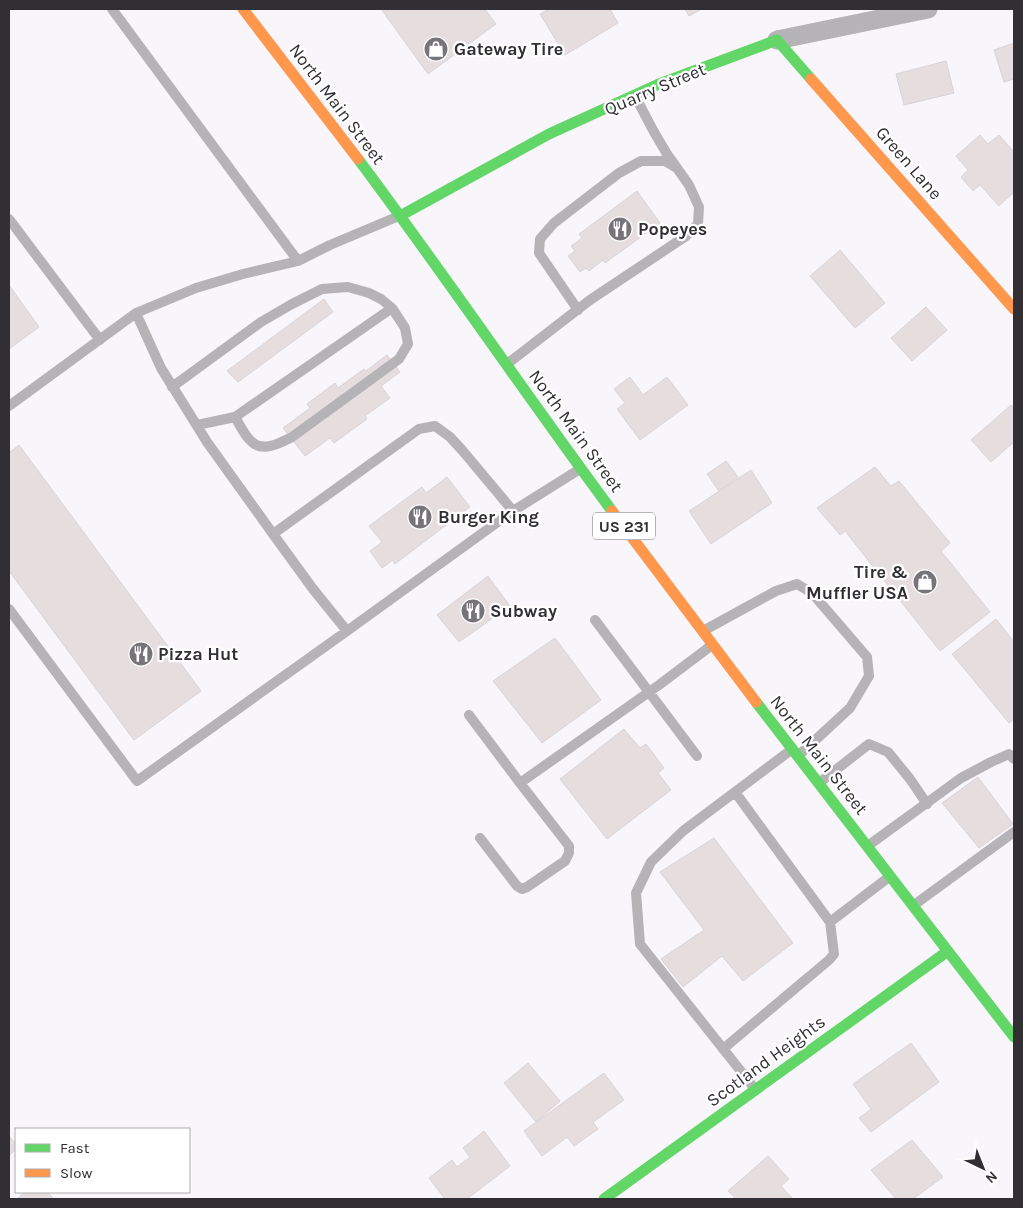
<svg xmlns="http://www.w3.org/2000/svg" width="1023" height="1208" font-family="Karla,sans-serif">
	<style>
		.building { fill: #e6dddf; stroke: #d8d4d7 }
		.lines { fill: none; stroke-linecap: round; stroke-linejoin: round }
		.lane { stroke: #b5b3b5; stroke-width: 10 }
		.street { stroke: #b5b3b5; stroke-width: 19 }
		.fast { stroke: #63d668; stroke-width: 11 }
		.slow { stroke: #ff974d; stroke-width: 11 }
		.labels { text-anchor: middle; stroke-width: 4.5; stroke-linejoin: round; paint-order: stroke }
		.shield { fill: #fff; stroke: #6f6d70; stroke-width: 1 }
		.shield-label { font-size: 16px; font-weight: bold; fill: #312f33 }
		.poi-label { font-size: 18px; font-weight: bold; fill: #312f33; stroke: #fff; text-anchor: start }
		.street-label { font-size: 18px; fill: #312f33; stroke: #fff }
	</style>
	<rect width="100%" height="100%" fill="#f8f5fb"/>
	<path class="building" d="M381,9H485L496,24L428,74Z
		M549,9H610L618,23L565,55L540,14Z
		M685,9H702L689,16Z
		M1014,43V79L1004,82L994,50Z
		M946,61L954,93L904,105L896,74Z
		M980,135L988,144L999,135L1014,152V192L999,206L980,185L973,191L961,177L968,170L956,156Z
		M637,191L660,223L605,263L603,260L589,271L586,268L580,272L568,256L575,251L571,246L582,238L579,234Z
		M840,250L885,303L855,328L810,276Z
		M9,285L39,327L9,349Z
		M324,299L333,312L238,382L227,371Z
		M926,307L947,330L912,361L891,338Z
		M387,355L400,372L381,386L390,398L365,416L367,419L334,443L330,438L305,456L283,428L310,408L307,404L335,383L338,388L364,369L366,371Z
		M630,377L643,395L667,377L688,405L640,440L617,409L625,403L614,389Z
		M1011,405L1014,409V442L991,462L971,440Z
		M19,445L201,691L134,740L9,571V453Z
		M726,461L738,477L719,491L707,474Z
		M875,467L891,486L899,481L950,543L941,551L990,612L940,651L845,531L840,535L817,508Z
		M751,470L772,503L711,544L689,511Z
		M447,477L470,507L395,564L393,560L382,568L370,551L382,542L369,526L422,487L426,493Z
		M488,576L510,606L459,642L437,615Z
		M996,619L1014,642V719L1009,723L952,654Z
		M555,638L601,700L542,743L493,681Z
		M624,729L640,748L646,744L664,768L658,773L671,790L607,839L560,779Z
		M978,777L1013,824L979,848L942,803Z
		M714,838L793,943L743,981L722,956L683,987L661,959L704,930L660,872Z
		M911,1043L939,1082L871,1132L859,1118L871,1109L853,1084Z
		M528,1063L560,1101L536,1122L504,1083Z
		M604,1073L624,1100L593,1122L598,1129L574,1146L567,1137L542,1156L524,1131Z
		M484,1131L510,1166L467,1199H445L429,1178L452,1160L457,1167L470,1157L463,1148Z
		M9,1136L16,1144V1149L9,1156Z
		M912,1140L943,1177L913,1199H896L871,1170Z
		M768,1156L789,1179L781,1186L793,1199H736L728,1191Z
		M25,1192H47L54,1199H17Z"/>
	<g class="lines">
		<path class="lane" d="M112,9L298,261
			M9,219L100,340
			M578,310L539,253L540,239L554,223L619,173L641,161H665L675,167
			M136,313L161,368L207,442L273,534L313,589L347,631
			M507,364L590,300L686,236L698,224L699,207L689,185L667,154L654,132L635,96
			M172,387L261,322L292,304L322,289L348,287L369,293L381,299L392,308L405,328L408,344L399,359L292,437C280,443 262,453 251,441C244,435 240,425 235,417
			M9,406L136,313L196,288L243,274L298,261L330,245L399,216
			M197,425L235,417L392,308
			M273,534L419,429L435,426L450,437L462,450L513,511
			M9,609L137,781L347,631L513,511L580,469
			M595,620L697,756
			M703,631L776,591L797,584L812,593L867,657L869,676L850,708L798,756
			M469,715L520,783
			M819,783L869,744L888,752L910,779L927,804
			M480,838L517,886L522,889L527,887L565,861L569,853V846L520,783L659,685L712,645
			M869,845L961,778L991,762L1009,754L1014,759
			M914,905L1014,832
			M830,922L889,877
			M723,1049L829,960L834,954L830,922L735,792
			M755,1089L640,944L636,893L651,862L683,831L791,750"/>
		<path class="street" d="M777,40L928,9"/>
		<path class="fast" d="M358,159C445,275 526,395 612,511
			M400,216L549,134L659,84L777,40L811,79
			M756,702L1014,1037
			M604,1199L948,951"/>
		<path class="slow" d="M243,9L358,159
			M811,79L1014,309
			M612,511L756,702"/>
	</g>
	<defs>
		<symbol id="shop-disc" viewBox="-11 -11 22 22"><circle r="9.5" fill="#777479" stroke="#fff"/><path d="M-5-2.5h2.3a2.7 3.5 0 0 1 5.4 0H5L5.5 6h-11ZM-1.5-2.5h3a1.5 2.3 0 0 0-3 0Z" fill="#fff"/></symbol>
		<symbol id="restaurant-disc" viewBox="-11 -11 22 22"><circle r="9.5" fill="#777479" stroke="#fff"/><path d="M-5-6h1v4h1v-4h1v4h1v-4h1v5L-1.5 .5V6h-2V.5L-5-1ZM5-6V6H3V1.5H1.5Q1.5-4 5-6Z" fill="#fff"/></symbol>
	</defs>
	<g fill-rule="evenodd">
		<use href="#shop-disc" x="422" y="35" width="28" height="28"/>
		<use href="#restaurant-disc" x="606" y="215" width="28" height="28"/>
		<use href="#restaurant-disc" x="406" y="503" width="28" height="28"/>
		<use href="#shop-disc" x="911" y="568" width="28" height="28"/>
		<use href="#restaurant-disc" x="459" y="597" width="28" height="28"/>
		<use href="#restaurant-disc" x="127" y="640" width="28" height="28"/>
	</g>
	<g class="labels">
		<rect class="shield" x="593" y="512.5" width="62" height="27" rx="4"/>
		<g class="shield-label">
			<text x="624" y="532">US 231</text>
		</g>
		<g class="poi-label">
			<text x="454" y="55">Gateway Tire</text>
			<text x="638" y="235">Popeyes</text>
			<text x="438" y="523">Burger King</text>
			<text x="908" y="578" text-anchor="end">Tire &amp;<tspan x="908" dy="21">Muffler USA</tspan></text>
			<text x="490" y="617">Subway</text>
			<text x="158" y="660">Pizza Hut</text>
		</g>
		<g class="street-label">
			<text transform="translate(655 89) rotate(-23)" y="6">Quarry Street</text>
			<text transform="translate(337 104) rotate(53)" y="6">North Main Street</text>
			<text transform="translate(909 163) rotate(49)" y="6">Green Lane</text>
			<text transform="translate(576 431) rotate(54)" y="6">North Main Street</text>
			<text transform="translate(819 755) rotate(52)" y="6">North Main Street</text>
			<text transform="translate(766 1061) rotate(-36)" y="6">Scotland Heights</text>
		</g>
	</g>
	<rect width="1023" height="1208" fill="none" stroke="#312f33" stroke-width="20"/>
	<rect x="15" y="1128" width="175" height="65" fill="#ffffff" stroke="#adacad"/>
	<rect x="25" y="1144" width="25" height="8" fill="#63d668" stroke="#adacad"/>
	<text x="60" y="1153" font-size="15" fill="#312f33">Fast</text>
	<rect x="25" y="1169" width="25" height="8" fill="#ff974d" stroke="#adacad"/>
	<text x="60" y="1178" font-size="15" fill="#312f33">Slow</text>
	<g transform="translate(983 1168) rotate(137)" stroke="#ffffff" stroke-width="4" paint-order="stroke">
	<path d="M0-4L9 19L0 12L-9 19Z" fill="#312f33"/>
	<text y="-8" font-size="14" font-weight="bold" text-anchor="middle" fill="#312f33">N</text>
	</g>
</svg>
